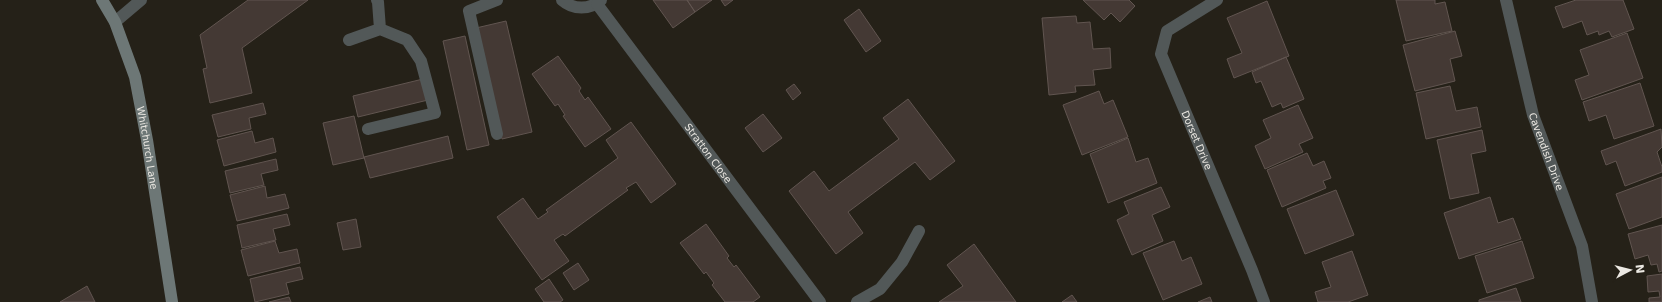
<svg xmlns="http://www.w3.org/2000/svg" width="1662" height="302" font-family="'DejaVu Sans',sans-serif">
	<style>
		.building { fill: #443934; stroke: #615550 }
		.lines { fill: none; stroke-linecap: round; stroke-linejoin: round }
		.lane { stroke: #525858; stroke-width: 12 }
		.street { stroke: #525858; stroke-width: 12 }
		.secondary { stroke: #6d7776; stroke-width: 12 }
		.labels { text-anchor: middle; stroke-width: 3; stroke-linejoin: round; paint-order: stroke }
		.street-label { font-size: 10px; fill: #ece9e3; stroke: #252118 }
	</style>
	<rect width="100%" height="100%" fill="#252118"/>
	<path class="building" d="M248,0H308L242,48L252,93L210,103L203,69L207,68L200,35Z
		M653,0H687L695,12L673,28Z
		M687,0H712L695,12Z
		M721,0H733L725,6Z
		M1083,0H1129L1135,6L1120,22L1111,13L1104,20Z
		M1396,0H1435V4L1445,2L1452,31L1406,41Z
		M1576,0H1623L1634,29L1612,37L1609,31L1599,35L1598,31L1587,35L1582,21L1563,28L1555,7Z
		M1267,1L1289,56L1234,78L1227,59L1242,53L1227,18Z
		M859,9L881,41L866,52L844,20Z
		M1076,16L1077,23L1090,22L1093,49L1110,48L1111,68L1093,70L1095,85L1075,86L1076,92L1049,95L1042,18Z
		M506,21L532,132L502,139L476,28Z
		M1455,31L1462,56L1450,59L1455,81L1415,91L1403,45Z
		M1627,33L1643,78L1582,100L1575,80L1589,75L1580,50Z
		M465,36L489,145L467,150L443,41Z
		M558,56L581,88L579,91L585,100L588,97L611,129L585,147L563,116L565,115L558,104L555,106L532,74Z
		M1286,57L1304,99L1283,108L1281,103L1272,107L1261,81L1256,83L1252,72Z
		M423,79L428,100L358,117L353,96Z
		M1640,83L1654,126L1614,139L1606,115L1589,121L1583,102Z
		M794,84L801,93L793,100L786,90Z
		M1450,86L1456,111L1477,107L1481,127L1426,139L1416,93Z
		M1099,91L1104,104L1113,100L1128,137L1082,155L1063,105Z
		M908,99L955,161L930,180L915,162L848,212L863,233L836,254L789,191L814,171L829,191L899,139L883,118Z
		M263,103L266,114L249,118L251,129L218,137L212,115Z
		M1298,105L1313,138L1299,144L1303,152L1265,169L1255,146L1271,138L1263,120Z
		M763,114L782,138L763,152L745,128Z
		M354,116L364,158L333,165L323,123Z
		M631,122L676,184L651,203L636,182L626,188L628,190L565,236L563,234L554,240L569,261L542,280L497,217L523,198L538,219L548,212L546,210L618,158L606,140Z
		M1661,129L1662,147L1657,152L1662,167V172L1625,186L1616,161L1606,165L1601,151Z
		M1482,130L1486,151L1471,154L1479,193L1450,199L1437,140Z
		M252,131L255,143L273,138L276,152L224,166L217,140Z
		M448,136L453,158L370,178L364,157Z
		M1128,138L1136,162L1148,158L1157,183L1108,203L1090,154Z
		M1307,153L1313,166L1324,161L1331,178L1323,181L1326,188L1282,207L1267,170Z
		M276,159L278,170L261,174L264,185L230,193L225,171Z
		M1662,177V217L1629,229L1616,194Z
		M265,186L267,198L285,194L289,208L237,221L230,195Z
		M1161,187L1170,207L1152,215L1163,241L1132,255L1117,220L1129,214L1124,202Z
		M1336,190L1354,235L1305,254L1287,209Z
		M1490,197L1498,223L1513,218L1521,239L1459,259L1444,213Z
		M287,214L290,225L273,229L276,240L242,248L237,225Z
		M356,219L361,247L343,250L337,223Z
		M706,224L729,256L727,258L734,267L736,265L760,297L753,302H725L712,285L714,283L706,272L704,274L680,243Z
		M1662,225V271L1659,272L1657,264L1651,265L1648,255L1635,259L1628,234Z
		M275,241L279,253L297,249L300,263L248,276L241,250Z
		M1174,241L1182,261L1191,257L1202,284L1163,300L1143,253Z
		M1522,241L1534,278L1487,293L1475,256Z
		M974,244L1016,302H939L963,286L947,265Z
		M1352,251L1368,295L1348,302H1318L1315,292L1331,287L1322,262Z
		M578,263L589,280L574,290L563,273Z
		M300,267L303,279L286,283L289,294L255,302L250,279Z
		M1662,274V302H1649V298L1660,297L1659,291L1648,292L1647,276Z
		M549,279L563,300L560,302H544L535,289Z
		M87,286L95,302H60Z
		M1516,288L1521,302H1479V300Z
		M1072,295L1077,302H1062Z
		M289,297L291,302H269Z
		M1210,297L1212,302H1198Z"/>
	<g class="lines">
		<path class="lane" d="M497,0L469,11L497,134
			M349,40L380,29L378,2L377,0
			M368,129L435,113L421,61L407,40L380,29"/>
		<g class="street">
			<path d="M562,0C573,10 590,10 601,0"/>
			<path id="s1" d="M1217,0L1167,31L1161,54L1252,270L1264,302"/>
			<path id="s2" d="M1506,0L1533,115L1582,246L1592,302"/>
			<path id="s3" d="M597,4L820,302"/>
			<path d="M115,22L141,0"/>
			<path d="M857,302L880,289L902,262L919,231"/>
		</g>
		<path class="secondary" id="s4" d="M102,0L115,22L135,77L147,140L172,302"/>
	</g>
	<g class="labels">
		<g class="street-label">
			<text dy="4" stroke="none"><textPath href="#s1" startOffset="176">Dorset Drive</textPath></text>
			<text dy="4" stroke="none"><textPath href="#s4" startOffset="156">Whitchurch Lane</textPath></text>
			<text dy="4" stroke="none"><textPath href="#s2" startOffset="157">Cavendish Drive</textPath></text>
			<text dy="4" stroke="none"><textPath href="#s3" startOffset="186">Stratton Close</textPath></text>
		</g>
	</g>
	<g transform="translate(1630 270) rotate(83)" stroke="#252118" stroke-width="3" paint-order="stroke">
	<path d="M0-3L7 15L0 10L-7 15Z" fill="#ece9e3"/>
	<text y="-6" font-size="11" font-weight="bold" text-anchor="middle" fill="#ece9e3">N</text>
	</g>
</svg>
